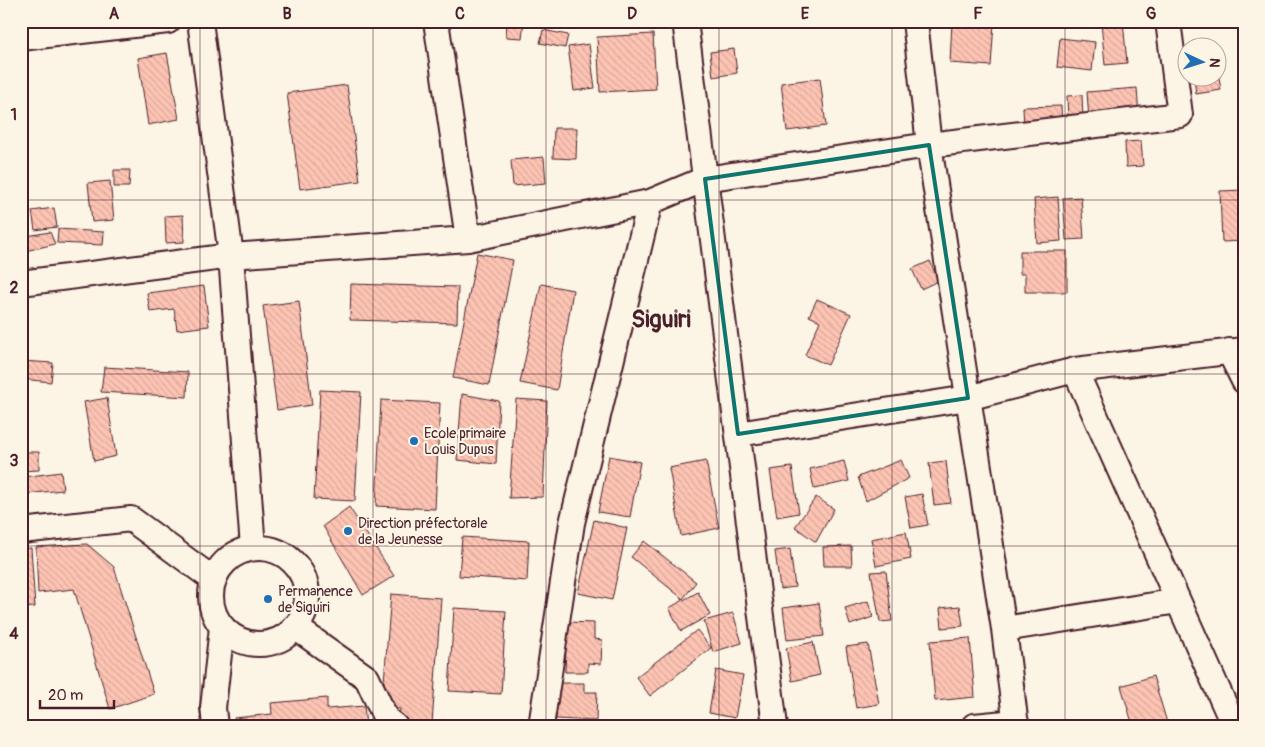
<svg xmlns="http://www.w3.org/2000/svg" width="1265" height="747" font-family="Pangolin,sans-serif">
	<style>
		.building { fill: url(#building-back-hatch); stroke: #4a1f2b }
		.lines { fill: none; stroke-linecap: round; stroke-linejoin: round }
		.street-casing { stroke: #4a1f2b; stroke-width: 28 }
		.street { stroke: #fcf5e5; stroke-width: 24 }
		.marked { fill: none; stroke: #0f766e; stroke-width: 4; stroke-linejoin: round }
		.grid { fill: none; stroke: #4a1f2b; stroke-width: 1; stroke-opacity: 0.55 }
		.poi-dot { fill: #1f6fb2; stroke: #fcf5e5; stroke-width: 2 }
		.labels { text-anchor: middle; stroke-width: 4; stroke-linejoin: round; paint-order: stroke }
		.poi-label { font-size: 14px; fill: #4a1f2b; stroke: #fcf5e5; text-anchor: start }
		.town-label { font-size: 24px; font-weight: bold; fill: #4a1f2b; stroke: #fcf5e5 }
		.neatline { fill: none; stroke: #4a1f2b; stroke-width: 2 }
		.grid-label { font-size: 16px; text-anchor: middle; font-weight: bold; fill: #4a1f2b }
	</style>
	<defs>
		<pattern id="building-back-hatch" width="6" height="6" patternUnits="userSpaceOnUse" patternTransform="scale(1.25)"><rect width="6" height="6" fill="#fdc4b3"/><path d="M-1 5l2 2M0 0l6 6M5-1l2 2" fill="none" stroke="#daa89a"/></pattern>
	</defs>
	<rect width="100%" height="100%" fill="#fcf5e5"/>
	<filter id="ink" filterUnits="userSpaceOnUse"><feTurbulence type="fractalNoise" baseFrequency=".02" numOctaves="2"/><feDisplacementMap in="SourceGraphic" scale="10" xChannelSelector="R" yChannelSelector="G"/><feConvolveMatrix kernelMatrix="1 2 1 2 8 2 1 2 1" color-interpolation-filters="sRGB"/></filter>
	<g filter="url(#ink)">
		<path class="building" d="M507,21H524L522,38L506,37Z
			M952,21L994,23L991,66L950,63Z
			M1123,21L1127,63L1105,65L1101,23Z
			M543,30L568,35L565,48L540,43Z
			M653,34L656,89L600,92L597,37Z
			M1060,38L1095,42L1092,71L1057,67Z
			M589,44L595,88L574,91L568,47Z
			M734,49L737,73L713,77L710,52Z
			M167,53L179,119L148,125L138,58Z
			M1218,71L1221,90L1196,94L1194,78H1218Z
			M820,78L826,126L787,131L781,83Z
			M347,85L360,181L300,189L287,93Z
			M1137,88L1139,117L1089,120L1087,92Z
			M1082,95L1083,119L1068,120L1067,96Z
			M1061,106L1062,127L1024,129L1023,107Z
			M554,128H577L576,159L553,158Z
			M1141,141L1143,166L1126,167L1125,142Z
			M544,157L546,183L513,186L511,160Z
			M114,170H130L129,187H114Z
			M110,181L114,220L92,222L88,183Z
			M1244,190V241L1222,242L1220,191Z
			M1058,197L1061,241L1037,243L1034,199Z
			M1081,197L1084,239L1066,240L1063,198Z
			M54,208L57,227L35,230L32,211Z
			M183,215L184,242L166,243L165,216Z
			M58,229L104,232L103,245L57,243Z
			M50,232L55,244L21,252V237Z
			M1020,251H1067V292H1025V274H1020Z
			M477,253L513,260L489,385L453,378Z
			M930,261L938,281L921,289L912,269Z
			M351,284L458,287L457,323L350,320Z
			M541,284L573,290L557,390L520,383Z
			M204,286L209,326L177,330L174,309L150,312L147,293Z
			M817,299L851,314L828,365L805,355L820,321L809,316Z
			M299,301L312,405L277,410L263,306Z
			M21,361L53,363L51,382L21,379Z
			M104,367L188,372L187,397L101,392Z
			M320,390L361,392L355,501L314,499Z
			M462,394L499,401L496,464L457,460Z
			M107,398L116,456L94,461L84,402Z
			M516,399L547,401L543,497L509,498Z
			M381,400L440,403L435,509L376,506Z
			M23,452H39V470L21,471Z
			M609,456L640,462L630,517L598,512Z
			M901,460L909,478L866,501L858,477Z
			M706,461L719,528L681,536L669,468Z
			M844,461L849,481L814,489L810,469Z
			M946,461L951,503L934,505L929,463Z
			M792,467L799,513L777,517L770,470Z
			M61,472L63,490L25,494L23,477Z
			M922,494L928,525L911,528L905,497Z
			M816,497L834,509L816,542L795,527Z
			M349,507L394,576L363,595L323,526Z
			M594,520L627,528L612,600L578,593Z
			M906,532L911,559L876,566L871,539Z
			M462,537L529,541L527,581L459,576Z
			M644,541L696,582L683,599L631,557Z
			M87,544L114,567L154,694L110,709L74,589L38,593L36,547Z
			M851,546L852,566H824L823,547Z
			M31,548L35,607L21,608V549Z
			M790,549L795,587L780,589L775,551Z
			M886,571L892,621L880,622L871,572Z
			M698,592L710,615L681,631L669,608Z
			M391,594L441,598L432,724L399,721L400,709L382,707Z
			M868,601L873,617L850,625L845,608Z
			M819,603L824,636L787,640L783,608Z
			M960,606L963,626L942,628L940,608Z
			M454,608L506,611L501,694L449,691Z
			M733,613L742,643L713,652L704,621Z
			M567,622L594,623V639L602,640L601,664L588,663V672H565Z
			M697,630L711,648L650,696L636,677Z
			M970,638L975,697L935,701L930,641Z
			M813,642L820,675L792,681L786,648Z
			M868,644L879,704L856,708L846,647Z
			M716,670L743,675L735,718L709,713Z
			M1153,676L1168,726H1133L1121,686Z
			M558,683H584V692H597L596,721L556,719Z
			M327,698V709L364,706L366,726H235L234,718L272,714L271,703Z"/>
		<g class="lines">
			<defs>
				<path id="street" d="M200,21L231,256L253,548
					M436,21L468,239
					M685,21L775,726
					M915,21L929,145L1004,629L1016,726
					M21,38L168,21
					M21,283L231,256L468,239L650,202L705,179L929,145L1180,115L1168,21
					M1229,351L1244,381
					M1075,370L1234,726
					M738,434L968,398L1075,370L1244,350
					M21,531L131,519L214,580
					M211 596a48 48 0 1 1 96 0a48 48 0 1 1-96 0Z
					M295,627L367,678L386,719L395,726
					M1004,629L1178,601
					M215,726L213,708L222,627
					M541,726L572,523L650,202
					M974,726L1016,722"/>
			</defs>
			<use href="#street" class="street-casing"/>
			<use href="#street" class="street"/>
		</g>
	</g>
	<path class="marked" d="M929,145L968,398L738,434L705,179Z"/>
	<path class="grid" d="M200,21V726M373,21V726M546,21V726M719,21V726M892,21V726M1065,21V726M21,200H1244M21,374H1244M21,546H1244"/>
	<g class="poi-dot">
		<circle cx="414" cy="441" r="5"/>
		<circle cx="348" cy="531" r="5"/>
		<circle cx="268" cy="599" r="5"/>
	</g>
	<g class="labels">
		<g class="poi-label">
			<text x="424" y="438">Ecole primaire<tspan x="424" dy="16">Louis Dupus</tspan></text>
			<text x="358" y="528">Direction préfectorale<tspan x="358" dy="16">de la Jeunesse</tspan></text>
			<text x="278" y="596">Permanence<tspan x="278" dy="16">de Siguiri</tspan></text>
		</g>
		<g class="town-label">
			<text x="661" y="327">Siguiri</text>
		</g>
	</g>
	<rect width="1265" height="747" fill="none" stroke="#fcf5e5" stroke-width="55"/>
	<g transform="translate(1202 62) rotate(94)"><circle r="24" fill="#fcf5e5" stroke="#b59f9b"/>
	<path d="M0-4L9 19L0 12L-9 19Z" fill="#1f6fb2"/>
	<text y="-8" font-size="14" font-weight="bold" text-anchor="middle" fill="#4a1f2b">N</text>
	</g>
	<path d="M40 700v8h74v-8" fill="none" stroke="#4a1f2b" stroke-width="2.5"/>
	<text x="48" y="700" font-size="15" fill="#4a1f2b" stroke="#fcf5e5" stroke-width="4" paint-order="stroke">20 m</text>
	<rect x="28" y="28" width="1210" height="692" class="neatline"/>
	<g class="grid-label">
		<text x="114" y="19">A</text>
		<text x="287" y="19">B</text>
		<text x="460" y="19">C</text>
		<text x="632" y="19">D</text>
		<text x="805" y="19">E</text>
		<text x="978" y="19">F</text>
		<text x="1151" y="19">G</text>
		<text x="14" y="120">1</text>
		<text x="14" y="293">2</text>
		<text x="14" y="466">3</text>
		<text x="14" y="639">4</text>
	</g>
</svg>
